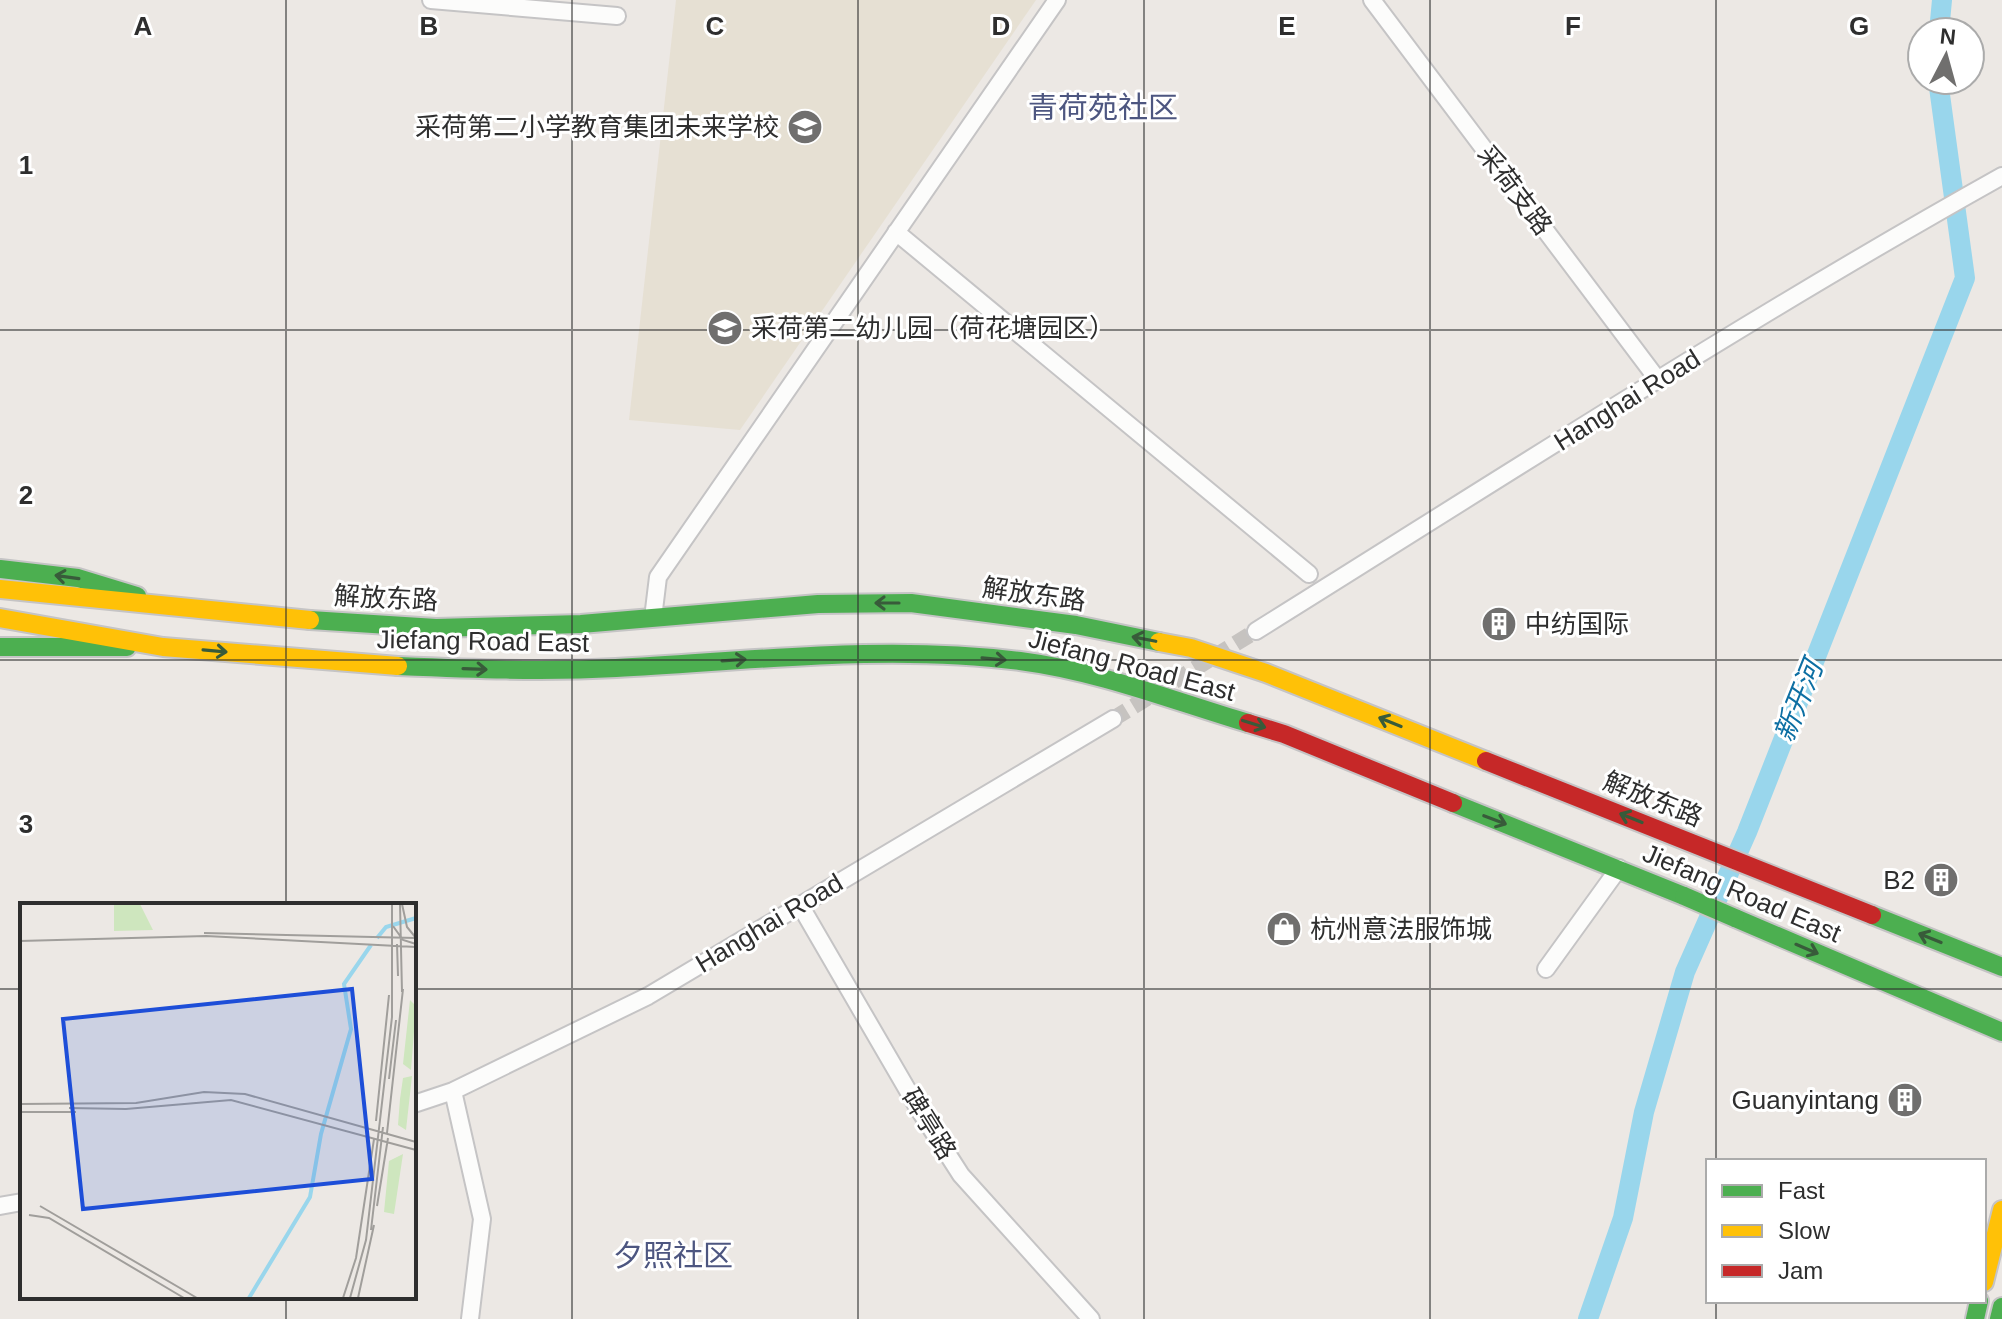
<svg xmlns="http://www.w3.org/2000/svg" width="2002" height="1319" font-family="Arial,'Noto Sans SC',sans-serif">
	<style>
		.education { fill: #e6e0d3 }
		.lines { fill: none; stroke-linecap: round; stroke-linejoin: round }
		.canal { stroke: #99d6ec; stroke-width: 20 }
		.street-tunnel { stroke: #c6c3c0; stroke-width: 16; stroke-dasharray: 16 8; stroke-linecap: butt }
		.street-casing { stroke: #c5c4c5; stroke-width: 20 }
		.fast-casing { stroke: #c5c4c5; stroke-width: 22 }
		.slow-casing { stroke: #c5c4c5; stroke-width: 22 }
		.jam-casing { stroke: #c5c4c5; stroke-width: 22 }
		.street { stroke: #fcfcfb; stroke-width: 16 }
		.fast { stroke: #4caf50; stroke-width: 18 }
		.slow { stroke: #ffc107; stroke-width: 18 }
		.jam { stroke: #c62828; stroke-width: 18 }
		.fast-bridge-casing { stroke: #c6c5c4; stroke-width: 22; stroke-linecap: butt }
		.fast-bridge { stroke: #4caf50; stroke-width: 18 }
		.oneway { stroke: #385b3a }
		.grid { fill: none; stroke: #2e2e2e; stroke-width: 2; stroke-opacity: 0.55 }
		.labels { text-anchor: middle; stroke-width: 6; stroke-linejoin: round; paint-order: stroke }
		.poi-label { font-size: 26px; fill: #2e2e2e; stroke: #fff; text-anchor: end }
		.street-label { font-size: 26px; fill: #2e2e2e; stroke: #fff }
		.water-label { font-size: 28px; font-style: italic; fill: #0d6fa3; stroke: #fff }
		.quarter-label { font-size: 30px; fill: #4d5680; stroke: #fff }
		.inset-river { fill: none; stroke: #99d6ec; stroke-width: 4 }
		.inset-road { fill: none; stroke: #a09e9b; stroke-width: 2 }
		.view { fill: #1d4ed8; fill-opacity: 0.15; stroke: #1d4ed8; stroke-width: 4 }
		.inset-edge { fill: none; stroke: #2e2e2e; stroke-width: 4 }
		.grid-label { font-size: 26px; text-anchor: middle; font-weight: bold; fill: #2e2e2e; stroke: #fff; stroke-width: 6; stroke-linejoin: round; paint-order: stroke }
	</style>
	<rect width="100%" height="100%" fill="#ece8e4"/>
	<path class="education" d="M676,0H1036L740,430L629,420Z"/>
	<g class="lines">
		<path class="canal" d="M1939,32L1942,0
			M1588,1319L1623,1218L1644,1112L1685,972L1747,832L1965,278L1938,80"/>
		<path class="street-tunnel" d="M1113,719L1256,631"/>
		<defs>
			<path id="street" d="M431,0L617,16
				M1372,0L1658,380
				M896,232L1309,574
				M653,618L658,577L1057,0
				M1256,631C1503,477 1748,318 2002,176
				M800,905L918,1108L961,1175L1091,1319
				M1546,969L1619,868
				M453,1091L482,1219L470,1319
				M414,1104L453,1091L648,996L1113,719
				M0,1206L22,1202"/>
			<path id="fast" d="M0,569L78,578L137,596
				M310,620L436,628L581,624L818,604L911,603L1076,625L1159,642
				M0,647H127
				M398,666C470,669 543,672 616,668C750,661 886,644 1020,661C1098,671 1174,701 1248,723
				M1453,803L1684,896
				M1872,915L2002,967
				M1735,918L2002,1032
				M1975,1319L1979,1301
				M1999,1319L2002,1307"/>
			<path id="slow" d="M0,589L310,620
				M0,618L163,647L398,666
				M1159,642L1191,648L1266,673L1486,761
				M1984,1282L2002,1210"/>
			<path id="jam" d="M1248,723L1284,734L1453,803
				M1486,761L1872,915"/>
		</defs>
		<use href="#street" class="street-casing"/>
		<use href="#fast" class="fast-casing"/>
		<use href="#slow" class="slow-casing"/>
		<use href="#jam" class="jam-casing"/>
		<use href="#street" class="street"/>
		<use href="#fast" class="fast"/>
		<use href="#slow" class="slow"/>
		<use href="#jam" class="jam"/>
		<defs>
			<path id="fast-bridge" d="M1684,896L1735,918"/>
		</defs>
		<use href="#fast-bridge" class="fast-bridge-casing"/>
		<use href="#fast-bridge" class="fast-bridge"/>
	</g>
	<defs><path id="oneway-shaft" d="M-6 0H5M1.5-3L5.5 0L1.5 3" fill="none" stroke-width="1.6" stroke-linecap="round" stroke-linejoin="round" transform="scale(2)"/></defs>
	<g class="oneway">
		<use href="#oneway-shaft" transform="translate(67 577) rotate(-172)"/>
		<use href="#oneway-shaft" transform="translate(887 603) rotate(180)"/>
		<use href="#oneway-shaft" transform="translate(1144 639) rotate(-169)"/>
		<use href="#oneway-shaft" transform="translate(215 651) rotate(5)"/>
		<use href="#oneway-shaft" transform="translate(994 659) rotate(5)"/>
		<use href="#oneway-shaft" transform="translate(734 660) rotate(-4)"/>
		<use href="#oneway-shaft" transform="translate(475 669) rotate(2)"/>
		<use href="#oneway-shaft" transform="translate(1390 722) rotate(-158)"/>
		<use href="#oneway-shaft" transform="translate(1254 724) rotate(17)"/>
		<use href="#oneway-shaft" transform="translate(1631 818) rotate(-158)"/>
		<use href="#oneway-shaft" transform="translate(1495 820) rotate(21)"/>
		<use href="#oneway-shaft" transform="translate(1930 938) rotate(-158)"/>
		<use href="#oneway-shaft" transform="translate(1807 949) rotate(23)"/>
	</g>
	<path class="grid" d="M286,0V905M572,0V1319M858,0V1319M1144,0V1319M1430,0V1319M1716,0V1161M0,330H2002M0,660H2002M0,989H22M414,989H2002M286,1297V1319M1716,1301V1319"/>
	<defs>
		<symbol id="school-disc" viewBox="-11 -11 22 22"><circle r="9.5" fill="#706f6e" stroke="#fff"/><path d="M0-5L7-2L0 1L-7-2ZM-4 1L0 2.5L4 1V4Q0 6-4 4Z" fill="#fff"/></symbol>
		<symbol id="building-disc" viewBox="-11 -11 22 22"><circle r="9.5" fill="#706f6e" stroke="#fff"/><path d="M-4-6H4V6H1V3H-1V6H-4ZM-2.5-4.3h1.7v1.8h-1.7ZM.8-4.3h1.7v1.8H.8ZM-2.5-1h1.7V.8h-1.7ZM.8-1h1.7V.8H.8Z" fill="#fff"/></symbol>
		<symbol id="shop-disc" viewBox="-11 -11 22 22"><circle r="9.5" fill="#706f6e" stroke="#fff"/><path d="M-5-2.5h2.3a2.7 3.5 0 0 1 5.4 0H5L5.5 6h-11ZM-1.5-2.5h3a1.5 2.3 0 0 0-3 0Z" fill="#fff"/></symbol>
	</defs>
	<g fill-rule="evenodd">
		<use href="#school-disc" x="785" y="107" width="40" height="40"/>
		<use href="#school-disc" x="705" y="308" width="40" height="40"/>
		<use href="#building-disc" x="1479" y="604" width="40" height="40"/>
		<use href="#building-disc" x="1921" y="860" width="40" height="40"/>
		<use href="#shop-disc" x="1264" y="909" width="40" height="40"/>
		<use href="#building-disc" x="1885" y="1080" width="40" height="40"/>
	</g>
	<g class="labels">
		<g class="poi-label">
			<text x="779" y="136">采荷第二小学教育集团未来学校</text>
			<text x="751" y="337" text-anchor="start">采荷第二幼儿园（荷花塘园区）</text>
			<text x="1525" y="633" text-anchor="start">中纺国际</text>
			<text x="1915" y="889">B2</text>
			<text x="1310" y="938" text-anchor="start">杭州意法服饰城</text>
			<text x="1879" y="1109">Guanyintang</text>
		</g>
		<g class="street-label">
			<text transform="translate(1515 190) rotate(53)" y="9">采荷支路</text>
			<text transform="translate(1627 400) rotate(-32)" y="9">Hanghai Road</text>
			<text transform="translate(1034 594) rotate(8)" y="9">解放东路</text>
			<text transform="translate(386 598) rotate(3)" y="9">解放东路</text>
			<text transform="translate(483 641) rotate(1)" y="9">Jiefang Road East</text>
			<text transform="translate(1132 665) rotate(15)" y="9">Jiefang Road East</text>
			<text transform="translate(1653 799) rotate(22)" y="9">解放东路</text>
			<text transform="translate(1742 893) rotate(23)" y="9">Jiefang Road East</text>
			<text transform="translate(769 923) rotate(-31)" y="9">Hanghai Road</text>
			<text transform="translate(929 1124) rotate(58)" y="9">碑亭路</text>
		</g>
		<g class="water-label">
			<text transform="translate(1798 701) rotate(-68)" y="10">新开河</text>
		</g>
		<g class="quarter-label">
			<text x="1103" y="118">青荷苑社区</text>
			<text x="673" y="1266">夕照社区</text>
		</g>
	</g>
	<g transform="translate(20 903)">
		<rect width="396" height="396" fill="#ece8e4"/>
		<path d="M94,1H120L133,27L94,28ZM390,97L396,103L391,167L383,161ZM392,173L386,227L378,222L380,196L383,175ZM383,251L374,311L364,309L369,258Z" fill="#cee6be"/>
		<path class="inset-river" d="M357,35L366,24L396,15M229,395L290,294L301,231L331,126L324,81L351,42"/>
		<path class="inset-road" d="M380,1L382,89M382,1L387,24L396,35M373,23L383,37L396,41M184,30L396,35M0,38L186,33L396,44M377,41L378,73M369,176L376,117M1,201L116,200L184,189L225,191L396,239M49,205L106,206L211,197L396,247M0,209H56M356,218L369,92M367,230L383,86M20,303L177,395M357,303L368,235M9,312L29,315L164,395M351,327L363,224M323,395L336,355L354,236M330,395L346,337L372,114V1M338,395L354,322"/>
		<path class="view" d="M332,86L352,276L63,306L43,116Z"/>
		<rect width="396" height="396" class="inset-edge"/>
	</g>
	<g class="grid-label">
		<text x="143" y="35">A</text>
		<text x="429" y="35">B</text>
		<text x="715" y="35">C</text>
		<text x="1001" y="35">D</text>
		<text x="1287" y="35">E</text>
		<text x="1573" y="35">F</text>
		<text x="1859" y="35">G</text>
		<text x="26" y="174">1</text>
		<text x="26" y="504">2</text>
		<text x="26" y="833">3</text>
	</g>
	<rect x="1706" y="1159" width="280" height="144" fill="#ffffff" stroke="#ababab" stroke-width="2"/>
	<rect x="1722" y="1185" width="40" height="12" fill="#4caf50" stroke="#ababab" stroke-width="2"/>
	<text x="1778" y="1199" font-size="24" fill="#2e2e2e">Fast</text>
	<rect x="1722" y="1225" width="40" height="12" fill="#ffc107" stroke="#ababab" stroke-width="2"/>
	<text x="1778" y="1239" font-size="24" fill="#2e2e2e">Slow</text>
	<rect x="1722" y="1265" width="40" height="12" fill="#c62828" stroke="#ababab" stroke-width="2"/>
	<text x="1778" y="1279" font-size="24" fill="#2e2e2e">Jam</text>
	<g transform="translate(1946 56) rotate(6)"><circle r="38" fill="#ffffff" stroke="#ababab" stroke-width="2"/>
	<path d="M0-6L14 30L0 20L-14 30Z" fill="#706f6e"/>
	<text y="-12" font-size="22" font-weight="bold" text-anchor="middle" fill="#2e2e2e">N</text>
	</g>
</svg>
